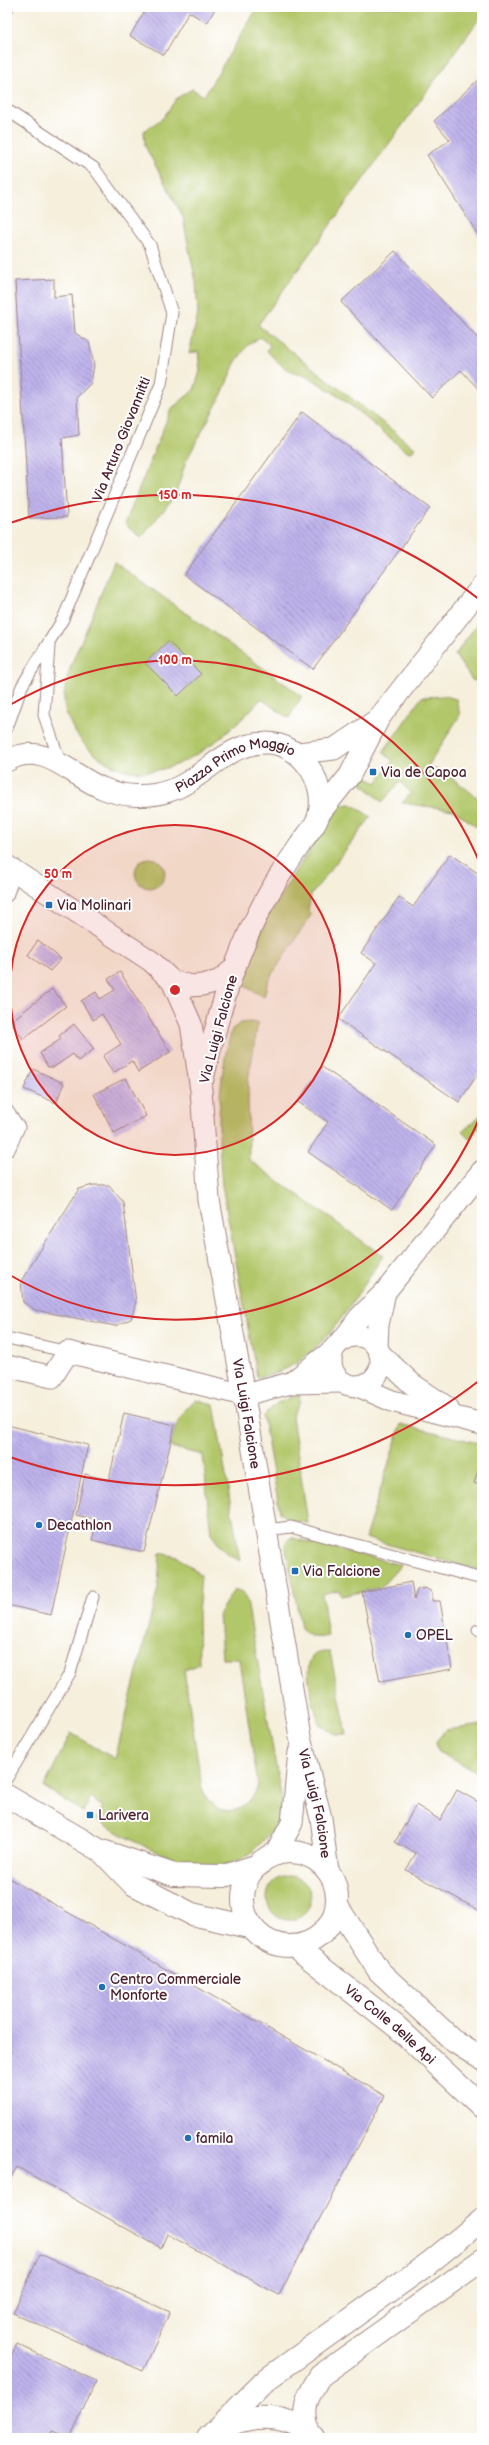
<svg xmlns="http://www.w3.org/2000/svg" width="489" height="2445" font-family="'Balsamiq Sans',sans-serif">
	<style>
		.grass { fill: #b2c76a; stroke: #7e734a }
		.building { fill: url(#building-back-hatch) }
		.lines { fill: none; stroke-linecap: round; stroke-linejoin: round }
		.service-casing { stroke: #a08784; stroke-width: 13 }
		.minor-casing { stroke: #a08784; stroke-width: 23 }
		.primary-casing { stroke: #a08784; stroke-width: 24 }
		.service { stroke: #fff; stroke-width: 11 }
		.minor { stroke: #fff; stroke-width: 21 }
		.primary { stroke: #fff; stroke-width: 22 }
		.ring { fill: none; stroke: #d62828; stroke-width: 2 }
		.poi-dot { fill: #1f6fb2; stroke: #fff; stroke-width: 1.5 }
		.labels { text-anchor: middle; stroke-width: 4; stroke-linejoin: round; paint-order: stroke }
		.street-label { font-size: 14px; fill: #4a1f2b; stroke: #fff }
		.poi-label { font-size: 14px; fill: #4a1f2b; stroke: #fff; text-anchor: start }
		.centre { fill: #d62828; stroke: #fff; stroke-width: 2 }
		.ring-label { font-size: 12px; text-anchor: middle; font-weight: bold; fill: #d62828; stroke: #fff; stroke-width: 4; stroke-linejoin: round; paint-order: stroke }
	</style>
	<defs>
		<pattern id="building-back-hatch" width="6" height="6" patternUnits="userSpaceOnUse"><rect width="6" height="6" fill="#beb3eb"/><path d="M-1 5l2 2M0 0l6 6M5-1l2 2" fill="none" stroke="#9c91bf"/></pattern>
	</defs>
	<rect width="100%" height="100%" fill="#fff"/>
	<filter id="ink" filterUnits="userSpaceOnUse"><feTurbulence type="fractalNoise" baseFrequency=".025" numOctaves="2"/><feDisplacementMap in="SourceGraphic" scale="8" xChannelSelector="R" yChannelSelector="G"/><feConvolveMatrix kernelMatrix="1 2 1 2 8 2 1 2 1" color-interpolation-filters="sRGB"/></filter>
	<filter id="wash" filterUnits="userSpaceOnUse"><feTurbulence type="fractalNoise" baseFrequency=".012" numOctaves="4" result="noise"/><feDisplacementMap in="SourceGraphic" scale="16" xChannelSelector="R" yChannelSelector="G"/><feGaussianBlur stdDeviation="0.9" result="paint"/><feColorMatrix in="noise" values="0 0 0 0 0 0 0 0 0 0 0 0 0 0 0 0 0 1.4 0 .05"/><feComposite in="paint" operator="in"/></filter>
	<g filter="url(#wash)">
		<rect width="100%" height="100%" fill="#f5efdc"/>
		<path class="grass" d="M258,7H482V15L258,325L415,448L412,452L406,451L343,399L304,374C290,377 276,360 267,351L270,345L260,337L247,346L235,363L222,394L186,461L175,496L141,538L125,524L171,409L194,390L200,371L198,351L189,354L198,313L196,282L188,244L183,217L145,146L144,131L163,118L177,98L192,89L204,96Z
			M114,562L302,696L289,718L261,699C218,746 148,805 89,749C77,738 63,715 64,698C65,676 75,655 84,635C94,611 104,586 114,562Z
			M482,617V679L479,682L472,680L455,655Z
			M445,696L456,699L460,715L427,768L443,771L482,801V831L454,810L402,803L411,793L400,782L382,802L361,783L366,776L376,783L393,761L383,752L422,697Z
			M351,804L371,817L311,895L308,910L311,915L268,981L264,997L241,984L261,928L294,873L341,805Z
			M135 873a15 15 0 1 1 30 0a15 15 0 1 1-30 0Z
			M250,1022L258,1023L248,1081L249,1160L383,1256C351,1302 319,1370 257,1377L222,1185C217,1132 217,1080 232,1029L241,1023Z
			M482,1114V1124L469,1139L462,1132Z
			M299,1394L300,1402L292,1416L308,1523L293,1521L280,1513L263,1416L277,1403Z
			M195,1400L214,1404L240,1561L225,1552L211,1534L203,1455L170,1447C174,1428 180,1413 195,1400Z
			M401,1424L482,1444V1571L365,1538Z
			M291,1537L296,1539L401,1565L380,1588L341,1596L339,1590L322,1594L328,1636C315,1639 310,1638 301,1628L285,1544Z
			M160,1553L178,1557L201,1575L198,1614L199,1664L184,1670L202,1788C204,1793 207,1801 212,1804C232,1820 251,1805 258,1786L239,1659H222L219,1613L234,1590L242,1593L247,1601L282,1801C277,1825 276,1827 259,1845C215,1894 141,1844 96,1820L103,1807L91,1798L83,1812L44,1787L71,1733L115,1759L158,1588Z
			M330,1652L347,1734H335L319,1724C315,1708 302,1670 312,1657C316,1652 324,1652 330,1652Z
			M482,1725V1774L438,1752L436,1742L445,1730Z
			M267 1898a22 22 0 1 1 44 0a22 22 0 1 1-44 0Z"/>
		<g id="blocks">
			<path class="building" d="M147,7H216L207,23L189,12L164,55L130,36Z
				M482,76V241L427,155L450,140L434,121Z
				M395,251L482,343V393L461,370L432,398L341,302Z
				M54,279V297L72,295L75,333L89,342L94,365L91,383L77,397L79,435L62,438L67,517L29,518L15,281Z
				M302,412L430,508L313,669L184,575Z
				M168,641L201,674L178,696L145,663Z
				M450,854L482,876V1068L459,1102L338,1019L376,963L361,953L399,897L413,907Z
				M38,940L61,959L50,971L28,955Z
				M120,972L170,1052L138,1072L132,1061L113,1073L103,1056L121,1044L102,1014L93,1020L81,1001L96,992L100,999L115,990L108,979Z
				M52,989L66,1006L23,1039L10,1022Z
				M74,1024L94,1049L78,1061L73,1054L54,1067H48L40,1053L61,1039L59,1036Z
				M322,1067L436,1145L392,1210L308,1152L328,1122L298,1102Z
				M33,1069L64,1083L56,1103L24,1089Z
				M126,1078L146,1116L114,1133L94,1094Z
				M93,1185H109L123,1202L136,1302L131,1319L115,1326L35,1310L23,1302L21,1281L79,1189Z
				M124,1413L175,1425L144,1552L92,1540L97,1520L76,1515L85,1474L109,1480Z
				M7,1425L88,1445L51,1615L7,1605Z
				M482,1459V1486L474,1483Z
				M411,1582L414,1600L417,1590L425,1588L432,1592V1601H440L452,1669L380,1682L362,1592Z
				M457,1790L482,1804V1912L406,1870L416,1853L395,1842L416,1805L440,1820Z
				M7,1877L385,2096L279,2295L167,2234L161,2248L17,2167L9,2181L7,2180Z
				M40,2254L170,2312L143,2371L13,2313Z
				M17,2344L96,2381L70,2438L52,2431L49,2438H13L7,2435V2364Z"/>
		</g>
	</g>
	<g filter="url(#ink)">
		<use href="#blocks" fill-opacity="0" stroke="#a08784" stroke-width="1"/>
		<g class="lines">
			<defs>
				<path id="service" d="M7,9L8,7
					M7,110L94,168L150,245L172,313L161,384L63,619L22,686L7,728
					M49,646L44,715L60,762
					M7,896L16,871
					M7,1110L19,1127L9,1150L7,1149
					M7,1338L68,1352
					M266,1530L291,1527L482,1579
					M478,1630L482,1632
					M7,1778L70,1673L93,1597"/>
				<g id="minor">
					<path d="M298,753L334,749L377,720"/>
					<path id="s1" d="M7,761C43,739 71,776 102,788C123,797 148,798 169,791C203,780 225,743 265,743C299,742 327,780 319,814C317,825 306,836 300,845C286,865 273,885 262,906C233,960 217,1020 203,1079"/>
					<path d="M319,814L350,775L379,718L482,586"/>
					<path d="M7,866L151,961L172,981L191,986L202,985L219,981L235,968"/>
					<path id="s2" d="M172,981L191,1024L201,1090L209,1200L244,1395L300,1737L321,1818L328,1871"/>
					<circle cx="356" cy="1361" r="25"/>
					<path d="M345,1337L359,1318L385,1292L482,1171"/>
					<path d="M377,1346L378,1325L385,1292"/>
					<path d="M380,1354L412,1384L448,1408"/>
					<path d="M7,1366L52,1377L68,1352L244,1395L291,1383L341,1382"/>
					<path d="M291,1383L333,1350"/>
					<path d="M358,1386L392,1401L482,1424"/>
					<path d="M275,1855L292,1823L299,1752"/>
				</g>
				<g id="primary">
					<path d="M7,1796L99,1850L174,1875L224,1876L259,1865"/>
					<circle cx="290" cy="1899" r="47"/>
					<path d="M103,1853L133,1884L192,1914L253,1928"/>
					<path d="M337,1906L379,1971L455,2042L482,2059"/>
					<path id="s3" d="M294,1946L397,2027L482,2107"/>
					<path d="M222,2428C250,2414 290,2412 314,2438"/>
					<path d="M310,2433C300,2409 307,2397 320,2376L482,2260"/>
					<path d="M208,2438L267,2379L429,2263L482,2220"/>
				</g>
			</defs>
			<use href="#service" class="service-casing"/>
			<use href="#minor" class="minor-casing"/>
			<use href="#primary" class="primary-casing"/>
			<use href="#service" class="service"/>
			<use href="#minor" class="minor"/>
			<use href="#primary" class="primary"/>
		</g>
	</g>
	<circle cx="175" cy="990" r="165" fill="#d62828" fill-opacity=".12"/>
	<g class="ring">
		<circle cx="175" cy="990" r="165"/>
		<path d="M481 1114A330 330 0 0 1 8 1274M8 706A330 330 0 0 1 481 866"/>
		<path d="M480 1380A495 495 0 0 1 10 1457M10 523A495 495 0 0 1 480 600"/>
	</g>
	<g class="poi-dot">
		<rect x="369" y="768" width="8" height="8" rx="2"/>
		<rect x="45" y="901" width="8" height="8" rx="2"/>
		<circle cx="39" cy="1525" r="4"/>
		<rect x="291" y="1567" width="8" height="8" rx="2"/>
		<circle cx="408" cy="1635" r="4"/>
		<rect x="86" y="1811" width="8" height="8" rx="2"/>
		<circle cx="102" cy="1987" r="4"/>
		<circle cx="188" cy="2138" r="4"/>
	</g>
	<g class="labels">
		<g class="street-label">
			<text transform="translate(121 439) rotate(-68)" y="5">Via Arturo Giovannitti</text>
			<text dy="5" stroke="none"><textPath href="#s1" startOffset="247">Piazza Primo Maggio</textPath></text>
			<text transform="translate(218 1029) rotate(-75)" y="5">Via Luigi Falcione</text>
			<text dy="5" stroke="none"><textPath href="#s2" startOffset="441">Via Luigi Falcione</textPath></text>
			<text dy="5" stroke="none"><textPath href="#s2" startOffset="837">Via Luigi Falcione</textPath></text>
			<text dy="5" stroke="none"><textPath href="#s3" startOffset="124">Via Colle delle Api</textPath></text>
		</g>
		<g class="poi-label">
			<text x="381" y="777">Via de Capoa</text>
			<text x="57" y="910">Via Molinari</text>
			<text x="47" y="1530">Decathlon</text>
			<text x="303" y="1576">Via Falcione</text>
			<text x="416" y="1640">OPEL</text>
			<text x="98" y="1820">Larivera</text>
			<text x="110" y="1984">Centro Commerciale<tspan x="110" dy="16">Monforte</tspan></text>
			<text x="196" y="2143">famila</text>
		</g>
	</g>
	<circle cx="175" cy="990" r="6" class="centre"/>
	<g class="ring-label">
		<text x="175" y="499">150 m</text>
		<text x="175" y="664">100 m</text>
		<text x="58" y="878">50 m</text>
	</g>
	<rect width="489" height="2445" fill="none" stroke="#fff" stroke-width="24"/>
</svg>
